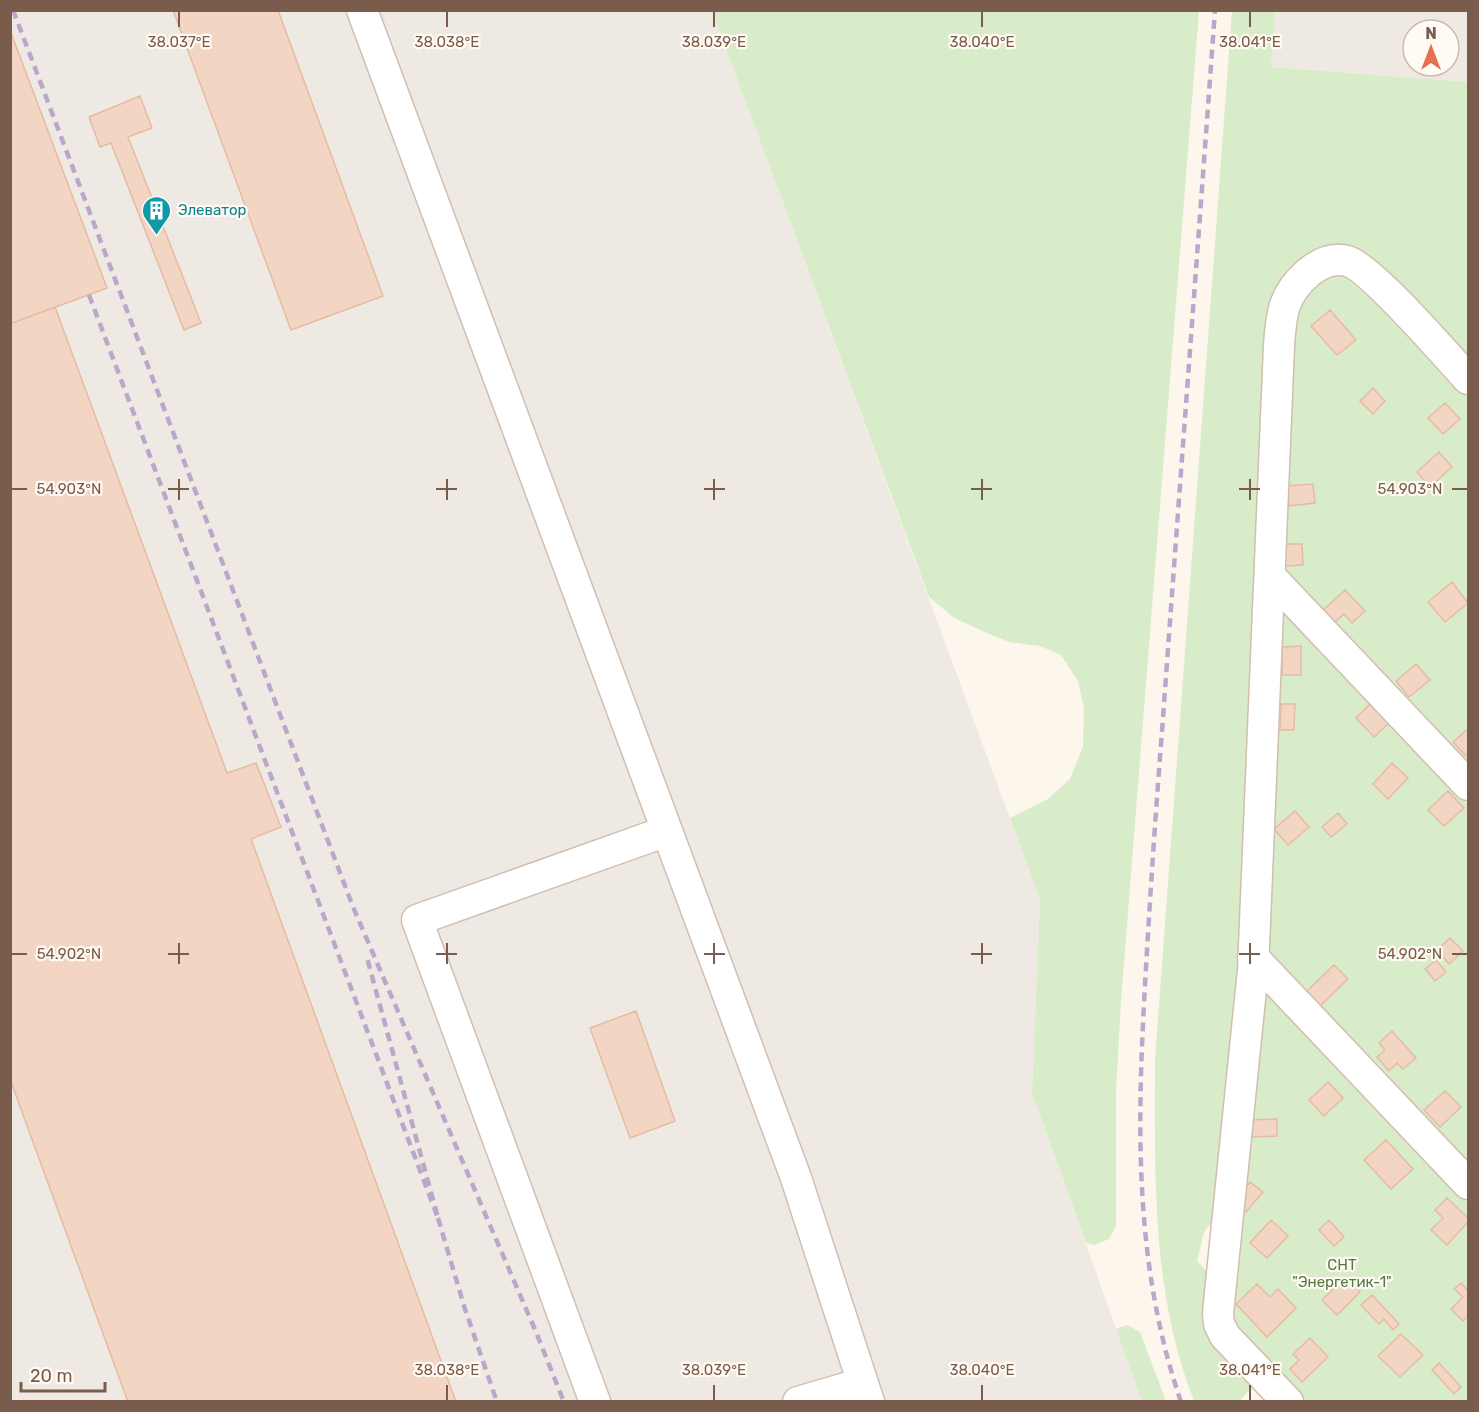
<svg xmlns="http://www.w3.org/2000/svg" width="1479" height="1412" font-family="Rubik,sans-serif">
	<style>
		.industrial { fill: #efe9e4; fill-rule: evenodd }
		.green { fill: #d8ecc9; fill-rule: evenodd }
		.building { fill: #f3d5c3; stroke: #e6bba3; stroke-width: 1.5 }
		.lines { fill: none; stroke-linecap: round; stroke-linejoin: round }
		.minor-casing { stroke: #d1beb0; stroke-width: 33 }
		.minor { stroke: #fff; stroke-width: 30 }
		.rail { stroke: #b9a8c9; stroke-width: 4.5; stroke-dasharray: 9 6; stroke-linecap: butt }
		.ticks { fill: none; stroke: #7a5c4d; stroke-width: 2 }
		.labels { text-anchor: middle; stroke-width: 4.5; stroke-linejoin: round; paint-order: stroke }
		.culture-label { font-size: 15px; fill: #0d838f; stroke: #fffaf3; text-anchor: start }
		.park-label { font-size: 15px; fill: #537a41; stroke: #fffaf3 }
		.ticks-label { font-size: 15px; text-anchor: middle; fill: #7a5c4d; stroke: #fffaf3; stroke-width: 4.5; stroke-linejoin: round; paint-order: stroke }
	</style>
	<rect width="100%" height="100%" fill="#fdf6ec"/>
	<path class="industrial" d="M10,11H712L1040,900L1032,1093L1142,1401H11Z
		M1275,11H1468V82L1271,67ZM1413,30H1449V66H1413Z"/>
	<path class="green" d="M712,11H1199L1121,1001L1116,1091V1226L1109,1239L1094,1245L1086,1243L1032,1093L1040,900L1010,818L1048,799L1070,779L1083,746L1084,708L1078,681L1061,655L1040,646L1009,642L982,631L953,617L929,597Z
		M1232,11H1275L1271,67L1468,82V1401H1280L1259,1380L1239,1401H1194C1151,1290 1155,1177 1155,1060ZM1218,1214L1214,1279L1197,1261L1204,1232Z
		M1127,1325L1140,1332L1166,1401H1142L1116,1329Z"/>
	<path class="building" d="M173,10H278L383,296L291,330Z
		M10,30L107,288L10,324Z
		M140,96L152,128L128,137L201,323L184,330L111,143L100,147L89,117Z
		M55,307L227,773L256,763L281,827L251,839L456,1402H128L10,1079V324Z
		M1330,310L1356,340L1337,355L1311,326Z
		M1373,388L1385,401L1373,414L1360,401Z
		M1445,403L1460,419L1443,434L1428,418Z
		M1439,452L1452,467L1430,487L1417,472Z
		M1313,484L1315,503L1289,506L1287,486Z
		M1284,544H1302L1303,565L1285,566Z
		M1452,582L1468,603L1445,622L1428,602Z
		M1345,590L1365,611L1352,623L1344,614L1332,625L1321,612Z
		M1301,646V675H1282V647Z
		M1416,664L1430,680L1409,697L1396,681Z
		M1371,703L1390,722L1374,737L1356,718Z
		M1281,704H1295L1294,730H1280Z
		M1468,729V758L1453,742Z
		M1392,763L1408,778L1388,799L1373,784Z
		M1448,791L1464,808L1444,826L1428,810Z
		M1295,811L1309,827L1288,845L1274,829Z
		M1338,813L1347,824L1331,837L1322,827Z
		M1450,938L1463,951L1449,964L1437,950Z
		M1436,960L1446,972L1435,981L1425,969Z
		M1334,965L1348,979L1320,1006L1306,992Z
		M636,1011L675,1121L630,1138L590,1028Z
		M1392,1031L1416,1058L1403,1069L1397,1063L1389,1071L1377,1057L1385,1050L1379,1043Z
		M1328,1082L1343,1098L1324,1116L1309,1100Z
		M1445,1091L1461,1107L1440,1127L1424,1110Z
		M1277,1119V1136L1248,1137V1120Z
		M1386,1140L1413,1169L1391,1189L1364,1160Z
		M1250,1182L1263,1192L1246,1212L1234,1203Z
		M1447,1198L1468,1218V1222L1447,1245L1431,1230L1443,1218L1435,1210Z
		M1271,1220L1288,1236L1267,1258L1250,1243Z
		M1329,1220L1344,1237L1334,1246L1319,1230Z
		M1345,1277L1360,1292L1337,1315L1322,1300Z
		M1461,1283L1468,1291V1316L1463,1321L1451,1309L1463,1297L1454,1289Z
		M1257,1284L1270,1297L1278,1289L1296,1308L1267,1337L1236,1304Z
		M1372,1295L1399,1324L1393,1330L1384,1319L1379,1324L1361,1305Z
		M1401,1334L1423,1355L1400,1377L1378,1356Z
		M1310,1338L1328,1357L1302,1382L1290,1369L1299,1360L1293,1354Z
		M1439,1363L1461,1387L1454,1394L1432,1370Z"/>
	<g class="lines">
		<defs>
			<path id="minor" d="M362,10L796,1178L869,1402
				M1270,576L1468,785
				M1253,957L1468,1184
				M595,1402L417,920L667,831
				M798,1402L863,1383
				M1288,1402L1225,1336L1219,1324L1218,1313L1253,970L1279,346C1281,314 1283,294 1309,272C1319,264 1332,257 1347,261C1369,266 1448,357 1468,379"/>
		</defs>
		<use href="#minor" class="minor-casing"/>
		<use href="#minor" class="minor"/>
		<path class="rail" d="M13,10L353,907L536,1332L564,1402
			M89,295L438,1218L367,958
			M438,1218L465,1309L497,1402
			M1181,1402C1134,1265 1137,1127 1145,985C1150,896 1156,807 1163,718C1180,482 1198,246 1215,10"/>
	</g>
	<path class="ticks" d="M179,12V27M447,12V27M714,12V27M982,12V27M1250,12V27M179,479V500M447,479V500M714,479V500M982,479V500M1250,479V500M12,489H27M168,489H189M436,489H457M704,489H725M971,489H992M1239,489H1260M1452,489H1467M179,943V964M447,943V964M714,943V964M982,943V964M1250,943V964M12,954H27M168,954H189M436,954H457M704,954H725M971,954H992M1239,954H1260M1452,954H1467M447,1385V1400M714,1385V1400M982,1385V1400M1250,1385V1400"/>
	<defs>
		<symbol id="building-pin" viewBox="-11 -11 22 30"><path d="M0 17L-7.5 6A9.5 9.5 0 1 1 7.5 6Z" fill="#0f9aa8" stroke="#fffaf3"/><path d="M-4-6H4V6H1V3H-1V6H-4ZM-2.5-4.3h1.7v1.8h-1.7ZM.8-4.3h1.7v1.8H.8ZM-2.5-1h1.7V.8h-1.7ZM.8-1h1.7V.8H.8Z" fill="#fff"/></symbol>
	</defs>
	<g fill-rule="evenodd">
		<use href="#building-pin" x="140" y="194" width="33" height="45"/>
	</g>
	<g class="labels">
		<g class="culture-label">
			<text x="178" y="215">Элеватор</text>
		</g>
		<g class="park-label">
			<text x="1342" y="1270">СНТ<tspan x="1342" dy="17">"Энергетик-1"</tspan></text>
		</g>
	</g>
	<g class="ticks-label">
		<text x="179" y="47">38.037°E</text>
		<text x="447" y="47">38.038°E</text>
		<text x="714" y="47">38.039°E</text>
		<text x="982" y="47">38.040°E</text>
		<text x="1250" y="47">38.041°E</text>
		<text x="69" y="494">54.903°N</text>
		<text x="1410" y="494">54.903°N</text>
		<text x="69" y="959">54.902°N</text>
		<text x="1410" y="959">54.902°N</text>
		<text x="447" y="1375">38.038°E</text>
		<text x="714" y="1375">38.039°E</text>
		<text x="982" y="1375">38.040°E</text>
		<text x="1250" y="1375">38.041°E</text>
	</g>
	<rect width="1479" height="1412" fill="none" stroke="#7a5c4d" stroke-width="24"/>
	<g transform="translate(1431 48)"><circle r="28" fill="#fffaf3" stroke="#cabbb1" stroke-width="1.5"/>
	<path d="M0-4.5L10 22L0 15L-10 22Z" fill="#e76f51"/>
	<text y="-9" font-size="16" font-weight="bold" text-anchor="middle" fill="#7a5c4d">N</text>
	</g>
	<path d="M21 1382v9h84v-9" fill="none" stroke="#7a5c4d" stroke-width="3"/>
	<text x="30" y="1382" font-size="18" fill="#7a5c4d" stroke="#fffaf3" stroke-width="4.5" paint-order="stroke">20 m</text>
</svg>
